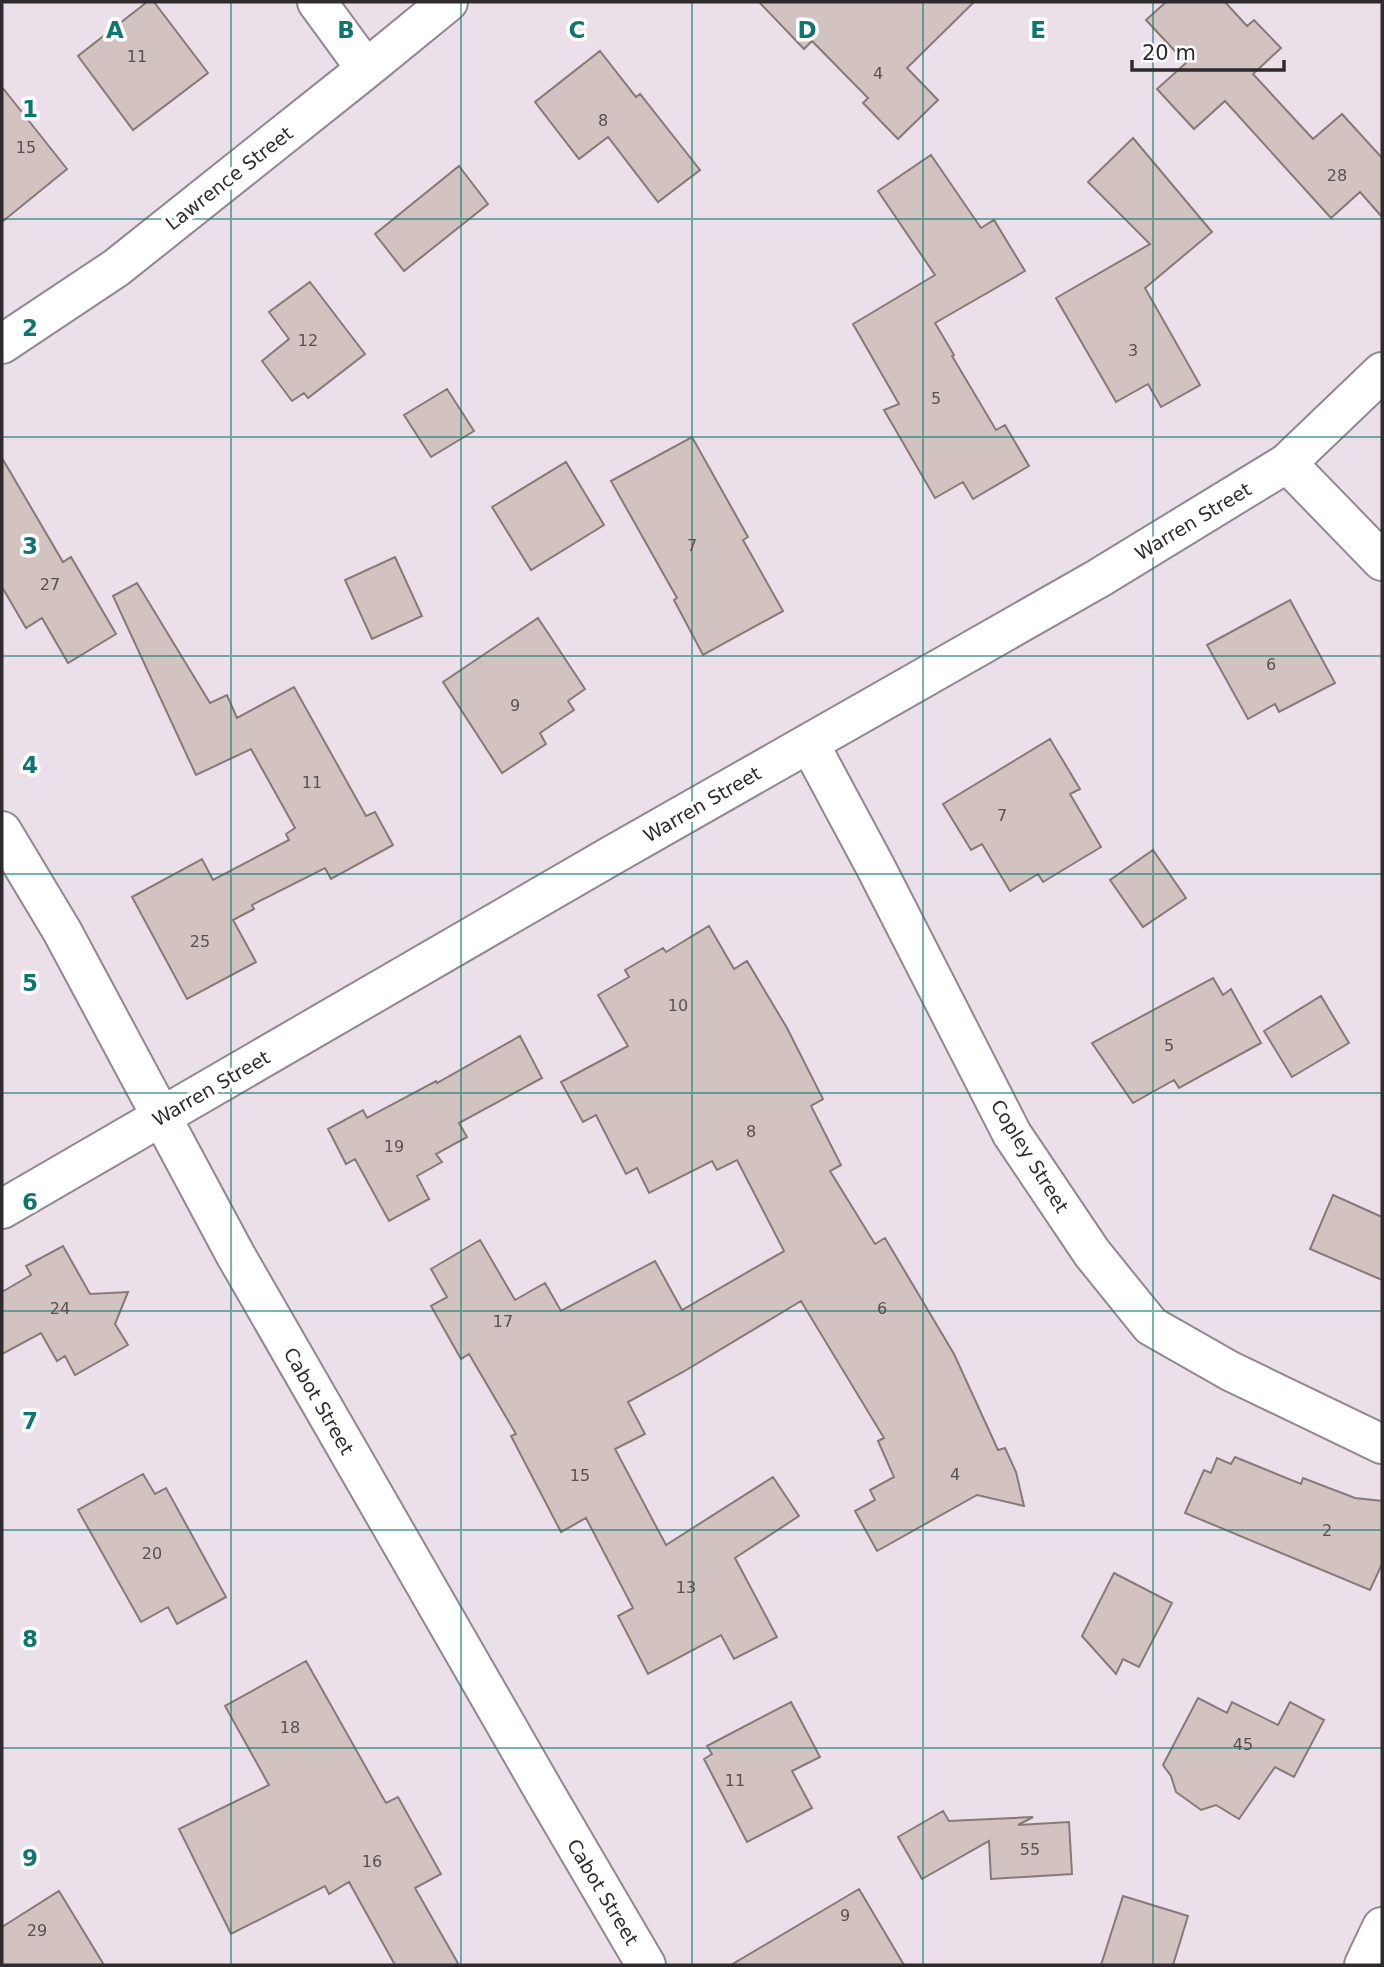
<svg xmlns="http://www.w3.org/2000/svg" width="1384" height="1967" font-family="'DejaVu Sans',sans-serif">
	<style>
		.building { fill: #d2c3c1; stroke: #877977; stroke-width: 2 }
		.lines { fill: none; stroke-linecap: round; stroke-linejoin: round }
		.street-casing { stroke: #918790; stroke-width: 42 }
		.secondary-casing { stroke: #918790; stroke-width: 42 }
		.street { stroke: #fff; stroke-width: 38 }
		.secondary { stroke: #fff; stroke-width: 38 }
		.grid { fill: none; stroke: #0f766e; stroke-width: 2; stroke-opacity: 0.55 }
		.labels { text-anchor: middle; stroke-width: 7; stroke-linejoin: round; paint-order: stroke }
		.number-label { font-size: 16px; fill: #575052 }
		.street-label { font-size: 19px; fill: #2e2a2d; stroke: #fff }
		.grid-label { font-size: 23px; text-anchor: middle; font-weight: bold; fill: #0f766e; stroke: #fff; stroke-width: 7; stroke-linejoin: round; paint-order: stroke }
	</style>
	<rect width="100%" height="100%" fill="#ebe0ea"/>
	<path class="building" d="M147,2H154L208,73L133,130L78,56Z
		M759,2H974L907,68L938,100L898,139L863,103L868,98L812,41L804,49Z
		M1166,2H1225L1247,26L1254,20L1281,48L1253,74L1313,139L1342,114L1382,158V217L1360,192L1331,218L1225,101L1194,129L1157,89L1186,63L1146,20Z
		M600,51L636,97L640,94L700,170L658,202L608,137L579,159L535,102Z
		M2,87L67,169L2,222Z
		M1133,138L1212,232L1145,288L1200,385L1161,407L1148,384L1116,402L1056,298L1150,244L1088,182Z
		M931,155L981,228L994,220L1025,271L935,323L954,355L952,356L996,430L1005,425L1029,466L973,499L963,482L935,498L884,410L899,404L853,324L935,275L878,191Z
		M459,166L488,204L404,271L375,234Z
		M310,282L365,354L308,398L304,393L292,401L262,361L289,339L269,312Z
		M447,389L474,431L431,457L404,415Z
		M692,437L748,537L743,540L783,611L703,655L674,600L677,598L611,481Z
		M2,458L63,562L71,557L116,634L68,663L42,618L26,628L2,587Z
		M566,462L604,525L531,570L492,507Z
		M395,557L422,616L372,639L345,580Z
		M137,583L210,703L227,695L237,718L294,687L366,816L375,812L393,845L331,879L325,868L252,905L254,909L233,920L256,962L187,999L132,897L202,859L213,880L289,840L286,834L295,828L251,749L196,775L113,596Z
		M1290,600L1335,683L1279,712L1275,704L1248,719L1207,645Z
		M538,618L585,689L568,701L574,710L540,733L546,744L502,773L443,682Z
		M1050,739L1080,789L1070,794L1101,847L1043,882L1038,874L1010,891L982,844L971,850L943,804Z
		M1153,850L1186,898L1143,927L1110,880Z
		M709,926L734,969L747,961L787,1028L823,1099L811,1106L841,1165L830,1171L875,1244L885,1238L954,1354L998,1450L1005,1448L1016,1472L1024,1506L977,1495L877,1551L855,1511L875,1500L870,1490L894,1477L878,1441L884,1438L801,1301L683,1372L628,1402L645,1434L615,1449L666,1545L773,1477L799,1516L735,1558L777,1637L734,1659L721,1635L648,1674L618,1616L633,1608L586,1518L561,1532L511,1436L516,1434L469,1354L461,1359L431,1306L447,1297L431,1269L480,1240L515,1300L545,1283L561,1311L655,1261L682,1310L784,1251L737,1160L717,1170L712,1161L649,1193L637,1168L626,1174L596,1115L583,1122L561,1082L628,1046L598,995L629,977L625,970L663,948L666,952Z
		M1213,978L1223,995L1231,989L1261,1043L1179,1088L1174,1080L1133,1103L1092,1043Z
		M1321,996L1349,1043L1292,1077L1264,1031Z
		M520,1036L542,1078L459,1123L467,1137L436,1154L442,1162L417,1176L429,1199L389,1221L355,1159L346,1164L328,1129L363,1110L367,1118L436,1081L437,1083Z
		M1333,1195L1382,1217V1280L1310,1249Z
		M63,1246L90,1294L128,1292L115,1324L128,1345L75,1375L65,1356L57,1361L41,1333L2,1354V1292L31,1275L26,1266Z
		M1235,1457L1301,1484L1303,1478L1355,1498L1382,1501V1564L1370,1590L1185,1513L1204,1470L1211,1473L1217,1458L1231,1464Z
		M143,1474L155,1494L166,1488L226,1597L177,1624L168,1607L141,1622L78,1510Z
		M1114,1573L1172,1603L1139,1667L1123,1659L1116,1674L1082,1636Z
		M306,1661L386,1803L398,1797L441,1874L415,1888L459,1965H395L349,1882L329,1894L325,1886L231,1934L179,1829L269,1785L225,1706Z
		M1198,1698L1227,1713L1232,1702L1278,1725L1290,1702L1324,1720L1294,1777L1275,1767L1239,1819L1216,1805L1201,1810L1176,1792L1171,1776L1163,1765Z
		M791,1702L820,1757L792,1771L812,1808L747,1842L704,1759L712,1754L707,1746Z
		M943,1811L949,1821L1033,1817L1018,1825L1069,1822L1072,1874L991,1879L989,1841L922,1879L898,1837Z
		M859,1889L904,1965H731Z
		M59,1891L104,1965H2V1927Z
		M1123,1896L1188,1916L1173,1965H1101Z"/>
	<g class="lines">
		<defs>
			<path id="street" d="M317,2L366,69
				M2,344L116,268L366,69L448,2
				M1287,463L1382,561
				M809,743L875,866L1012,1134L1092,1253L1151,1326L1230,1371L1382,1444
				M2,831L62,931L235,1254L544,1791L646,1965
				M2,1209L609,857L1099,578L1287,463L1382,372"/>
			<path id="secondary" d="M1364,1965L1382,1927"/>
		</defs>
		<use href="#street" class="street-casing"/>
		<use href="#secondary" class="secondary-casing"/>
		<use href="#street" class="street"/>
		<use href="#secondary" class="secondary"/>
	</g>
	<path class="grid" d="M231,2V1965M461,2V1965M692,2V1965M923,2V1965M1153,2V1965M2,219H1382M2,437H1382M2,656H1382M2,874H1382M2,1093H1382M2,1311H1382M2,1530H1382M2,1748H1382"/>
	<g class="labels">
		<g class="number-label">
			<text x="137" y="62">11</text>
			<text x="878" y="79">4</text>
			<text x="603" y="126">8</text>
			<text x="26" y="153">15</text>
			<text x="1337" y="181">28</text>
			<text x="308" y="346">12</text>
			<text x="1133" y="356">3</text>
			<text x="936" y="404">5</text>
			<text x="692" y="551">7</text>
			<text x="50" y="590">27</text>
			<text x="1271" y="670">6</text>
			<text x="515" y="711">9</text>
			<text x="312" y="788">11</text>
			<text x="1002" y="821">7</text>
			<text x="200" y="947">25</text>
			<text x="678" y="1011">10</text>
			<text x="1169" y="1051">5</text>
			<text x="751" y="1137">8</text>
			<text x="394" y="1152">19</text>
			<text x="60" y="1314">24</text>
			<text x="882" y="1314">6</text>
			<text x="503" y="1327">17</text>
			<text x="955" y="1480">4</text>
			<text x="580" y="1481">15</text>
			<text x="1327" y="1536">2</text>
			<text x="152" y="1559">20</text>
			<text x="686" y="1593">13</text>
			<text x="290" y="1733">18</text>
			<text x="1243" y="1750">45</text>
			<text x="735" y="1786">11</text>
			<text x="1030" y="1855">55</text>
			<text x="372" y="1867">16</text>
			<text x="845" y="1921">9</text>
			<text x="37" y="1936">29</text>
		</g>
		<g class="street-label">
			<text transform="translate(229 178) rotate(-38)" y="7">Lawrence Street</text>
			<text transform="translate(1193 521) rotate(-31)" y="7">Warren Street</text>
			<text transform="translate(702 804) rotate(-30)" y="7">Warren Street</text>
			<text transform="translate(211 1088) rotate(-30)" y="7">Warren Street</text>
			<text transform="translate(1030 1156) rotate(58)" y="7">Copley Street</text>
			<text transform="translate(319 1401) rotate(60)" y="7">Cabot Street</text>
			<text transform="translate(603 1892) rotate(59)" y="7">Cabot Street</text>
		</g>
	</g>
	<g class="grid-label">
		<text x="115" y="38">A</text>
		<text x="346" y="38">B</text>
		<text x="577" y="38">C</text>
		<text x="807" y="38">D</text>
		<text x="1038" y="38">E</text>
		<text x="30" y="117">1</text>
		<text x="30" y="336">2</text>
		<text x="30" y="554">3</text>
		<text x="30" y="773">4</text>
		<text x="30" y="991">5</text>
		<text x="30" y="1210">6</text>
		<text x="30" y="1429">7</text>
		<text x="30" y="1647">8</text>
		<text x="30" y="1866">9</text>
	</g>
	<rect width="1384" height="1967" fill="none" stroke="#2e2a2d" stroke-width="7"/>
	<path d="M1132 60v10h152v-10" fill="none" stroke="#2e2a2d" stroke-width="3.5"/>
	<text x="1142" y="60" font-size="21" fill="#2e2a2d" stroke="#ffffff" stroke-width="5" paint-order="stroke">20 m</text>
</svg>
